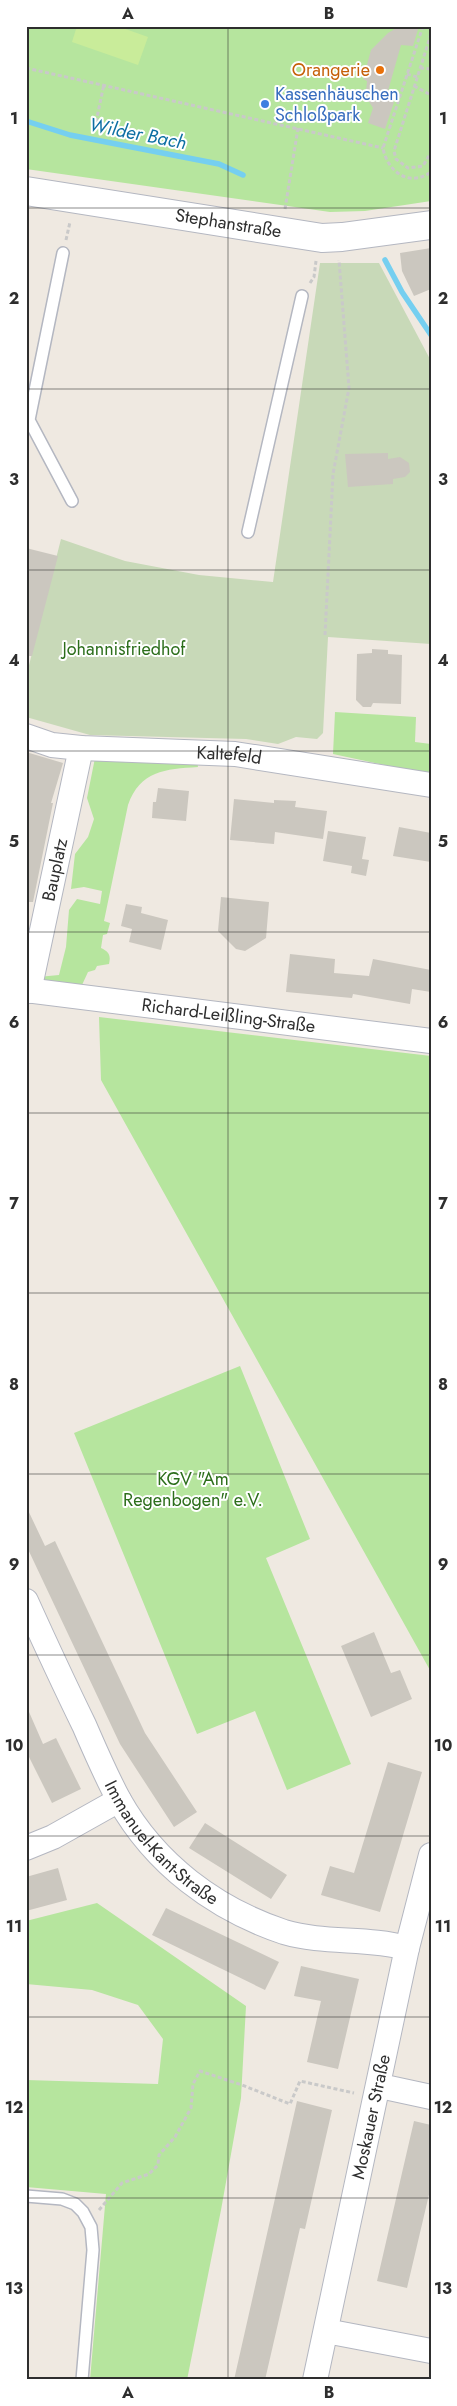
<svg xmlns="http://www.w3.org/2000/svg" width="457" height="2406" font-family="Jost,sans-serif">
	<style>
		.green { fill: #b6e59e }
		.cemetery { fill: #c8d9b8 }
		.pitch { fill: #c9ec9a }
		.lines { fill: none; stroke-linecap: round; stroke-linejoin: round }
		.stream { stroke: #75cff0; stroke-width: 5.5 }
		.building { fill: #cbc7bf }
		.lane-casing { stroke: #b4b7c1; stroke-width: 14 }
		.street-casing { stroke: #b4b7c1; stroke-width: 26 }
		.secondary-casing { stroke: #b4b7c1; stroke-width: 30 }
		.path { stroke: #c9c9c9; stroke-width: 3; stroke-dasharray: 4 2.5; stroke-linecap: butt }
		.lane { stroke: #fff; stroke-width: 11 }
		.street { stroke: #fff; stroke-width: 24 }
		.secondary { stroke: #fff; stroke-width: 28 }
		.grid { fill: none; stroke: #2e2e2e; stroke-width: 1; stroke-opacity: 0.55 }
		.food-dot { fill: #e8710a; stroke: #fff; stroke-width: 2 }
		.shop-dot { fill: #3f7fe0; stroke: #fff; stroke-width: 2 }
		.labels { text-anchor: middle; stroke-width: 4; stroke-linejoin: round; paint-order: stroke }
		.food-label { font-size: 18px; fill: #c56008; stroke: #fff; text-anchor: end }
		.shop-label { font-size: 18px; fill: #366cbe; stroke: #fff; text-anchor: start }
		.street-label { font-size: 18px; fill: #2e2e2e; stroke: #fff }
		.park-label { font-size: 18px; fill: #2c6e1b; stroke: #fff }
		.water-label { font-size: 19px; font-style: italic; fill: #0d6fa3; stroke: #fff }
		.neatline { fill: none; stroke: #2e2e2e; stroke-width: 2 }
		.grid-label { font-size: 16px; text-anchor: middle; font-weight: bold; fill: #2e2e2e }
	</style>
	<rect width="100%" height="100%" fill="#efe9e1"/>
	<path class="green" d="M26,26H431V201L365,211L330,212L26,169Z
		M335,712L416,717L415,742L431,744V775L333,754Z
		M95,758L197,760L198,767C165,769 140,771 128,805L104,921L110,923L107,934L103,935L101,948C109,952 111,955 109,964L97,966L95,970L88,972L82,985L39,982L38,977L59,975L66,947L69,910L77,899L100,904L102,891L84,887L71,889L75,854L88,837L94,819L87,798Z
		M99,1017L431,1056V1672L101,1080Z
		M240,1366L310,1539L266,1558L351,1764L287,1790L255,1711L197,1734L74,1433Z
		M97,1903L246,2006L241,2098L221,2210L187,2380H90L106,2194L26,2187V2080L158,2084L163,2039L138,2005L92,1990L26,1984V1921Z"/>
	<path class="cemetery" d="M320,263H379L431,361V644L328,637L323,733L317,739L296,737L278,744L246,739L90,735L26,717V677L61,539L125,561L199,575L273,582Z"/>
	<path class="pitch" d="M77,26H117L148,37L138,65L72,42Z"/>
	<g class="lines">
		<path class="stream" d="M26,121L70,135L219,164L243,175
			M385,260L402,292L431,335"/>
	</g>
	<path class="building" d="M400,26H419L413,46L401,45L386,98L394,102L385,129L368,123L373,108L361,89L366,91L367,81L363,79L371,50L388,33Z
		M431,248V289L414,296L402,271L400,253Z
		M388,453V459L400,457L409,463L410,472L405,477L393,479V484L348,487L345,454Z
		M26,548L58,556L32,656H26Z
		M372,649L388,650V654L402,655L401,704L373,703L371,707H363L356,700L357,654L372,653Z
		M26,752L63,763L51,803H53L33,902H26Z
		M158,788L189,791L186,821L152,818L153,802H156Z
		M234,799L274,803V800L296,801L295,807L327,811L323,839L275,832L274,844L230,840Z
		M399,827L431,833V862L393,856Z
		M328,831L366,837L362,859L369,860L366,876L351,873L352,866L323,861Z
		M221,897L269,902L266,938L245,951L236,949L218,931Z
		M126,904L142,907L141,913L168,920L161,950L129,942L132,929L121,926Z
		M290,954L335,959L334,973L369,976L373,959L431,970V992L412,989L410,1004L353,994L352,998L286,992Z
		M26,1506L45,1546L55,1541L145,1733L197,1812L174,1827L120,1744L26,1545Z
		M374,1632L391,1673L400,1670L412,1699L371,1717L341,1646Z
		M26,1705L43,1744L56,1738L81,1789L52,1803L26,1751Z
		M388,1762L422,1772L380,1912L321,1895L330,1866L354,1873Z
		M205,1823L287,1875L271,1899L189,1848Z
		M58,1868L67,1900L26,1911V1877Z
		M166,1908L279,1962L265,1990L152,1935Z
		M301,1966L359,1979L338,2069L307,2062L321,2001L294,1996Z
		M297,2101L332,2110L305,2229L300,2228L265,2380H234Z
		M414,2121L431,2125V2186L407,2288L377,2281Z"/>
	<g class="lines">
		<defs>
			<path id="lane" d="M63,253L29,420L72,501
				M248,532L302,296
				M26,2196L62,2199L75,2204L83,2212L91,2227L93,2250L82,2380"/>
			<g id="street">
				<path id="s1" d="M26,736L52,745L81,748L235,754L431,785"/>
				<path id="s2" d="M26,990L431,1041"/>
				<path id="s3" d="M29,991L81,748"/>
				<path id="s4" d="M26,1601C45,1643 64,1684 84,1725C95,1750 106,1776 119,1800C155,1864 215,1909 284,1932C324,1944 367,1937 407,1948"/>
				<path d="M26,1848L53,1837L119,1800"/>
				<path d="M380,2086L431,2097"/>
				<path d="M326,2331L431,2351"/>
				<path id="s5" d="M315,2380L407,1948L431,1855"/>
			</g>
			<g id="secondary">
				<path id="s6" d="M26,191L322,238L342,237L431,225"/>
			</g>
		</defs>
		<use href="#lane" class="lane-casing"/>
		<use href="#street" class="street-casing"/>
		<use href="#secondary" class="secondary-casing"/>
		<path class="path" d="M423,26L383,148C387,171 409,188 431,172
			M431,34L394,151L396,159L408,168L423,166L431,152
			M26,68L383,148
			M420,68L431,69
			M407,74L417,77
			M414,86L431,95
			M96,122L104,84
			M285,209L298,128
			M66,240L70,222
			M310,283L314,277L316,261
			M325,635L333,474L349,388L339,260
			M99,2210L122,2183L149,2174L158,2165L159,2155L175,2137L191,2108L193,2084L200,2071L242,2085L290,2104L300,2081L354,2093"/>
		<use href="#lane" class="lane"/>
		<use href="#street" class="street"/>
		<use href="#secondary" class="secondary"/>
	</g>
	<path class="grid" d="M228,26V2380M26,208H431M26,389H431M26,570H431M26,751H431M26,932H431M26,1113H431M26,1293H431M26,1474H431M26,1655H431M26,1836H431M26,2017H431M26,2198H431"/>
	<circle class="food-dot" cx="380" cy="70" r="5"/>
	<circle class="shop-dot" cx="265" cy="104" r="5"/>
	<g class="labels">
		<g class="food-label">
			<text x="370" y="76">Orangerie</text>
		</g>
		<g class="shop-label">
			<text x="275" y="100">Kassenhäuschen<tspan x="275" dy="21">Schloßpark</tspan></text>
		</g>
		<g class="street-label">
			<text dy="6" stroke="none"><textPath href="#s6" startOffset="205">Stephanstraße</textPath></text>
			<text dy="6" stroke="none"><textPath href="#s1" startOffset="205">Kaltefeld</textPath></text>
			<text dy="6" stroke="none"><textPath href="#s3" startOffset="124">Bauplatz</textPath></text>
			<text dy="6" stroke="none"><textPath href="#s2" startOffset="204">Richard-Leißling-Straße</textPath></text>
			<text dy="6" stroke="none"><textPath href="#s4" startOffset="280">Immanuel-Kant-Straße</textPath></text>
			<text dy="6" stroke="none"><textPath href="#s5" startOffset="269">Moskauer Straße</textPath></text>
		</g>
		<g class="park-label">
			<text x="124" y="655">Johannisfriedhof</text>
			<text x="193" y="1485">KGV "Am<tspan x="193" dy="21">Regenbogen" e.V.</tspan></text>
		</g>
		<g class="water-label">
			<text transform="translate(138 133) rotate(11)" y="7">Wilder Bach</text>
		</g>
	</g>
	<rect width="457" height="2406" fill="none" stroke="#ffffff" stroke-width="55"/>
	<rect x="28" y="28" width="402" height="2350" class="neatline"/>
	<g class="grid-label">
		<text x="128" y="19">A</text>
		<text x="329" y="19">B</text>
		<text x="14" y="124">1</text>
		<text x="443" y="124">1</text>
		<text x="14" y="304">2</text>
		<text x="443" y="304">2</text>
		<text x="14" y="485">3</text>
		<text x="443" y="485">3</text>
		<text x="14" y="666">4</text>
		<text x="443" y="666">4</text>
		<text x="14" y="847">5</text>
		<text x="443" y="847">5</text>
		<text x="14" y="1028">6</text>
		<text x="443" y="1028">6</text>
		<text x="14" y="1209">7</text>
		<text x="443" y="1209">7</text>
		<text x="14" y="1390">8</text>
		<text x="443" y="1390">8</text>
		<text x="14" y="1570">9</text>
		<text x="443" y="1570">9</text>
		<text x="14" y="1751">10</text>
		<text x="443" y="1751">10</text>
		<text x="14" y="1932">11</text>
		<text x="443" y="1932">11</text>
		<text x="14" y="2113">12</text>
		<text x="443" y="2113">12</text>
		<text x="14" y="2294">13</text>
		<text x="443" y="2294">13</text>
		<text x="128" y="2398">A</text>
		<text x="329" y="2398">B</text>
	</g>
</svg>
